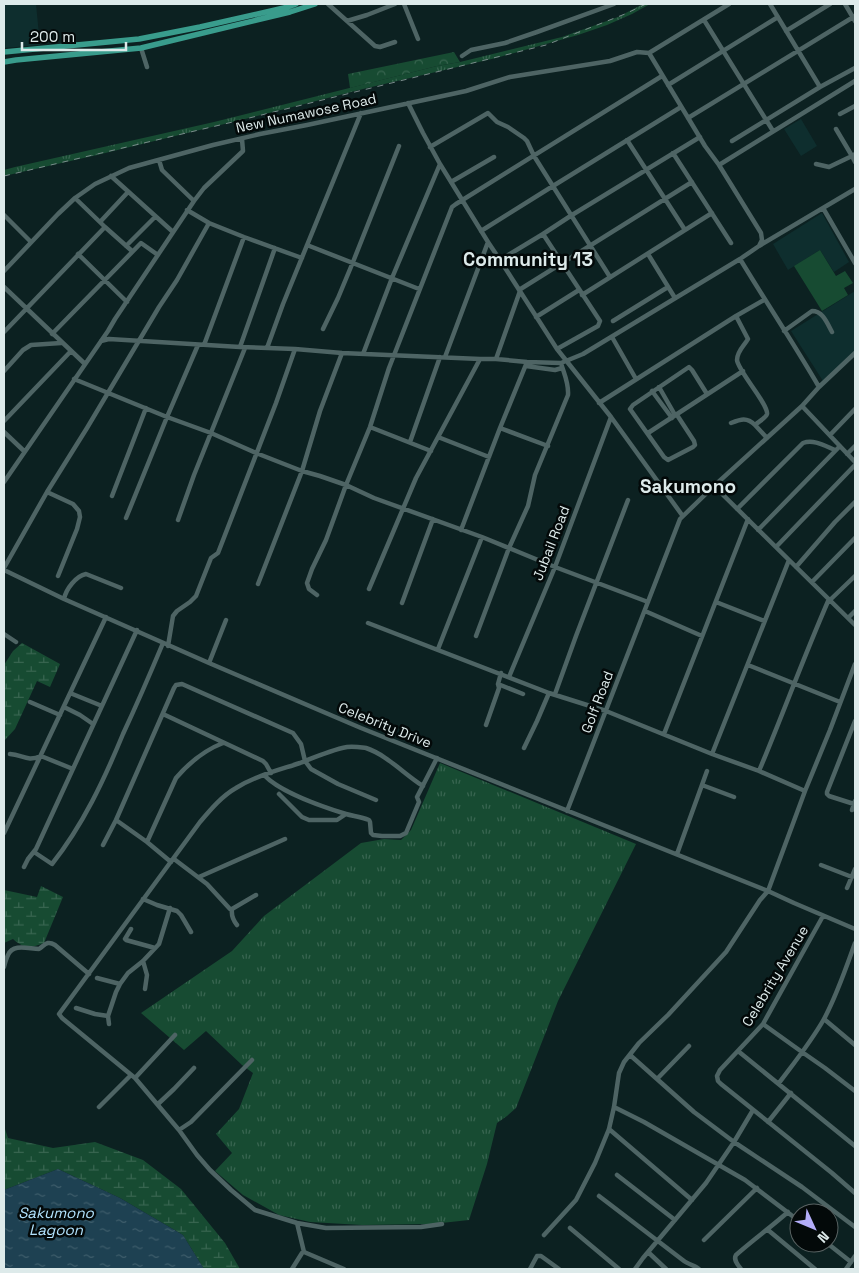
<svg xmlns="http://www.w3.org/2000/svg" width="859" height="1273" font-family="'Space Grotesk',sans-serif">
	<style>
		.built { fill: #0e2e2e }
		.grass { fill: url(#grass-tufts) }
		.forest { fill: url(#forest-crowns) }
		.wetland { fill: url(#wetland-marsh) }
		.pitch { fill: #174b32 }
		.water { fill: url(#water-ripples) }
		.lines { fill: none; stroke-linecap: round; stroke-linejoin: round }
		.minor { stroke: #4e6464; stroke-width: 4.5 }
		.major { stroke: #399c8c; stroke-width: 5.5 }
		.rail { stroke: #798a8a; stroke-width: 1; stroke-dasharray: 6 6; stroke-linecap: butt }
		.labels { text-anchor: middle; stroke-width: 5; stroke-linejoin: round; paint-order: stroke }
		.street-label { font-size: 14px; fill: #ddeaea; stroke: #030909 }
		.water-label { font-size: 15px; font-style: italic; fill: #b2e3fe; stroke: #030909 }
		.district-label { font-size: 19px; font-weight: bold; fill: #ddeaea; stroke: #030909 }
	</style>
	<defs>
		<pattern id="grass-tufts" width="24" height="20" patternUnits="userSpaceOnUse" patternTransform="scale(1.25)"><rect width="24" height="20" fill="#174b32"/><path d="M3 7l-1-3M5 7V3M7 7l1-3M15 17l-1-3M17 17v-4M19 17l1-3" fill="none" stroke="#386550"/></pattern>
		<pattern id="forest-crowns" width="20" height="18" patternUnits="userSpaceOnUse" patternTransform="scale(1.25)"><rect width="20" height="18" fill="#174b32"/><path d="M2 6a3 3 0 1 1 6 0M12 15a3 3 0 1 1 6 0" fill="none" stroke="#386550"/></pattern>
		<pattern id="wetland-marsh" width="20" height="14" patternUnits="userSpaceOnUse" patternTransform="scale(1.25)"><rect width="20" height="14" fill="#174b32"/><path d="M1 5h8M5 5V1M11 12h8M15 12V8" fill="none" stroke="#386550"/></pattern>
		<pattern id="water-ripples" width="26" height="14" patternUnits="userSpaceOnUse" patternTransform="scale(1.25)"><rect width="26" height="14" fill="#1e4152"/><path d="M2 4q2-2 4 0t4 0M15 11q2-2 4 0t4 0" fill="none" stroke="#3e5d6b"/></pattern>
	</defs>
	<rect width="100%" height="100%" fill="#0c2121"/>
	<path class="built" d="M4,4H36L40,45L4,48Z
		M801,119L817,146L801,156L784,129Z
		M822,213L849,262L834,272L820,250L788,270L773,244Z
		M855,291V352L823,381L791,331Z"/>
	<path class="grass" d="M643,4H650L632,14L607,25L578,35L496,58L367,88L253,117L97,155L4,176V170L15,167L214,122L437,66L460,62L562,37L618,17Z
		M440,763L636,844L558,1001L516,1108L507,1116L497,1123L487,1164L469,1220L432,1224L362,1225L310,1222L279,1215L243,1195L215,1171L232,1153L216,1134L239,1109L253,1073L242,1065L206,1031L184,1050L141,1013L232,951L264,916L361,843L384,839L401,840L411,830Z"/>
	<path class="forest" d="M454,52L460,62L437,66L350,88L348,74Z"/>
	<path class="wetland" d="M22,643L60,664L50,687L37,681L15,729L4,741V665L13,651Z
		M41,886L63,897L44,943C31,948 24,949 13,939L4,943V890L37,897Z
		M4,1126L8,1138L53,1148L95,1142L143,1160L181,1189L225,1243L240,1269H204L183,1235L120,1198L58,1169L4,1190Z"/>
	<path class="pitch" d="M820,250L836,276L845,271L853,283L844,288L848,295L822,311L794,266Z"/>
	<path class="water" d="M58,1169L120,1198L183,1235L204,1269H4V1190Z"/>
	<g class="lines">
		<path class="minor" d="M328,4L375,46L380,47L395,42
			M404,4L418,39
			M770,4L820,87
			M845,4L855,21
			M704,20L773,131
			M347,21L367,15L395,4
			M786,31L830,4
			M141,48L147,67
			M649,53L705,146L719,165
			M649,53L729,4
			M462,56L471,50L505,43L537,32L614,4
			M668,85L778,17
			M408,103L423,133L440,164L488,242L500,260L557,349L611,417L682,515
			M840,114L855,106
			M688,118L855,16
			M627,140L685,230
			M732,141L820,87L855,68
			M430,147L488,113L497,122L508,127L524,138L527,141L534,156L610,277
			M673,153L731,243
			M855,154L852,156L855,162
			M159,160L162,170L194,201
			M816,164L829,167L852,156L836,129
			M111,176L173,232
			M451,182L494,157
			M75,198L105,227L132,251
			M823,208L855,263
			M187,210L209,223L244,237L302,258
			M4,215L31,242
			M100,222L128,192
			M481,231L553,186L681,107
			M543,234L600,321L598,326L557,349
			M307,245L419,289
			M126,246L155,217
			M759,246L762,240L761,233L719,165L855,81
			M78,254L127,302
			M648,254L675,298
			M740,259C766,302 794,344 819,387
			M500,260L543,234L572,215L700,137
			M4,271L58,214L75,198L95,184L129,168L213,145L260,134L307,125L466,91L510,77L610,61L637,52L649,53
			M4,287L85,364
			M519,290L692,182
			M582,295L712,213
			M736,316L748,339C744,346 737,351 737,360C738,371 769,405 767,414C766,418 758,422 755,425L767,438
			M536,317L579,290
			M613,321L668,287
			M323,329L338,298L353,262L399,146
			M784,331L812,311C823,311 827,323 832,332
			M4,332L105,227
			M52,334L141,243L158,255
			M612,337L636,379
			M101,341L109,339L240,347L295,349L342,353L480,359H496L527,362L561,363L583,354L740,259L759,246L855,189
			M204,345L244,237
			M240,347L275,248
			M267,348L283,304L361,113
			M363,354L392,278L440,164
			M445,357L488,242
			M496,359L520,291
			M526,366L555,370L562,368
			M4,371L23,350L31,345L61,343
			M74,379L167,417L211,433L256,453L302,471L320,476L346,485L374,498L482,537L555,567L648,602
			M659,387L675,415
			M652,391L672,418
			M599,403L736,316L764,300
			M802,406L855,462
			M677,415L694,441L695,445L693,447L668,460L664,457L630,409L633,405L689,367L692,370L707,394
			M4,421L71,351
			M731,423C741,419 747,417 755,425
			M370,427L431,451
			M500,428L548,446
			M4,432L24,451
			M648,433L743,371
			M830,435L855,409
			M438,437L489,457
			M410,442L440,357
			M847,454L855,446
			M4,482L108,331L115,319L194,201L204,188L243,151L242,139
			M714,486L855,625
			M47,492L73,504L79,511L80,517L77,529L58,576
			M112,496L146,408
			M737,509L803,443C814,439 825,446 835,450
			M126,518L167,417L198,345
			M178,520L194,475L245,348
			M461,530L500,428L527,362
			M758,530L840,446
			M776,547L855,465
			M796,567L835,522L855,502
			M4,568L47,492L87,428L159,307L177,280L209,223
			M4,570L64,599
			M812,582L855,538
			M258,584L302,471L320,411L342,353
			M121,588L86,574C76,576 66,589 64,599L209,663L361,728L768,891L794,903L855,929
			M369,589L416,478L480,359
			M317,595L309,589L307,583L312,569L326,540L346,485L370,427L389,368L452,207L456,204L662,76
			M830,600L855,576
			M716,602L764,621
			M402,603L433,519
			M645,611L702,636
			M848,618L855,611
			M368,623L549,693L606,711L712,754L759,771C783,714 804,656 829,599
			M4,634L16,642
			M476,636L509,548L528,506L535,475L568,395C569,383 564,374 561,363
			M168,646L173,616L177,611L190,602L196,596L211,558L218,553L276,403L295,349
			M438,649L482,537
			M209,663L226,620
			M748,665L840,702
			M509,677L555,567L611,417
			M498,684L523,694
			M70,693L102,706
			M555,694L576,636L628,500
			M30,702L60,715
			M64,707L80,715L93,724
			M163,714L263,761L266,764L271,773
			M486,725L499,688L498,684L501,673
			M664,734L748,519
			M524,748L537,721L549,693
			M10,754C23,755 27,762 41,756L73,769
			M712,754L789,560
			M759,771L805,791
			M264,775C280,792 323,807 346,814C353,816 361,817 369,820L370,822L371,833L373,835L382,836H400L406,833L419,802L417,797L437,758
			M702,785L734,797
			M423,786C404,774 387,755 366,748C359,747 353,746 347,747C331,750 315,757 300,763C279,770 255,776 236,788C222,796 211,809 200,822L59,1014L62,1018L135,1078L179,1130L197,1155L210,1170L231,1190L255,1210L297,1223L326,1228L421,1227L442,1224
			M279,794L302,817L309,820H337L346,814
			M854,804L829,796L827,794V792L855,721
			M852,810L855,801
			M567,811L680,519L714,486L802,406L819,387L855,353
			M116,820L147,842L171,862
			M4,833L106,617
			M147,842L176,778C188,764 205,750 223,743
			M103,845L116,820L174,688L176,685L182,684L293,733L301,744L305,761L311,769L338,784L376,800
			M34,852L52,864C83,825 104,780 123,734C137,704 150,674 163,643
			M677,854L707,771
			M174,859L207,884L230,909H232L256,895
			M821,865L852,877
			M24,867L28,859L36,849L137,630
			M199,877L285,839
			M847,888L855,869
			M143,899L157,905L177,911L181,915L191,932
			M232,909C231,916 233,920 237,925
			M823,916L763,1024L720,1070L717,1076L718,1081L721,1084L832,1173L855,1193
			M131,929L125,939L126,940L155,948
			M143,961L147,975L145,989
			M4,967C5,963 6,959 8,955C13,943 29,949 39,949C45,945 47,940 55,945L89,974
			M97,978L120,984
			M76,1008L95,1014L108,1016
			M824,1019L855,1045
			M109,1024L108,1016L116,992L120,984L128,973L143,961L159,944L170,908
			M763,1024L802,1052L825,1068L855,1091
			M738,1051L855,1146
			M630,1055L694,1112L734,1142L802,1187L855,1227
			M135,1078L175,1035
			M657,1079L689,1046
			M779,1083C794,1063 811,1042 824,1019C837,995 846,968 855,943
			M158,1104L174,1089L194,1068
			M99,1107L131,1075
			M614,1107L644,1122L745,1180L799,1221
			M768,1122L791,1093
			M609,1129L692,1200
			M179,1130L191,1122L252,1060
			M617,1175L675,1220
			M599,1196L684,1261C688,1264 696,1266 699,1269
			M297,1223L304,1252L344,1269
			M570,1228L619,1269
			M768,1230L815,1269
			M544,1235L576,1200L595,1163L609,1129L614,1107L619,1073L624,1062L639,1043L668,1015L726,952L760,900L768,891L805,791L830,730L855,664
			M704,1240L757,1188
			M827,1243L851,1262
			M648,1252L666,1269
			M292,1269L302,1253L304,1252
			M530,1269L537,1256H541L559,1269
			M635,1269L643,1258L706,1183L734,1142L753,1110
			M741,1269C738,1265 733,1260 736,1255C753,1240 771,1227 788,1212
			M846,1269L855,1256"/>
		<path class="major" d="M4,52L139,39L200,27L288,7L296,4
			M4,62L16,60L141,48L290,12L315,4"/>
		<path class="rail" d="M4,176L237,121L546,45L625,14L646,4"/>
	</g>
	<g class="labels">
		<g class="street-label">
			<text transform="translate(306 113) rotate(-12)" y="5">New Numawose Road</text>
			<text transform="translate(551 543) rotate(-69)" y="5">Jubail Road</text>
			<text transform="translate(597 702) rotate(-69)" y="5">Golf Road</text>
			<text transform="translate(385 725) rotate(22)" y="5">Celebrity Drive</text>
			<text transform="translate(775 976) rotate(-59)" y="5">Celebrity Avenue</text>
		</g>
		<g class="water-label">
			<text x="56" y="1218">Sakumono<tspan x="56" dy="17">Lagoon</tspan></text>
		</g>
		<g class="district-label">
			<text x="528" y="266">Community 13</text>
			<text x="688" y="493">Sakumono</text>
		</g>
	</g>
	<rect width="859" height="1273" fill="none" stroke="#ddeaea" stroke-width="10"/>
	<g transform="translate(814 1228) rotate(134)"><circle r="24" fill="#030909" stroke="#5a6363"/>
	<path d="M0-4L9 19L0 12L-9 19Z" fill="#b3adf9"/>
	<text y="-8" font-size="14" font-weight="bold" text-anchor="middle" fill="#ddeaea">N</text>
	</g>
	<path d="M22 42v8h104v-8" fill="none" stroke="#ddeaea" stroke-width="2.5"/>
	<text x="30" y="42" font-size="15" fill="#ddeaea" stroke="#030909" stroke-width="4" paint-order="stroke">200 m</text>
</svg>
